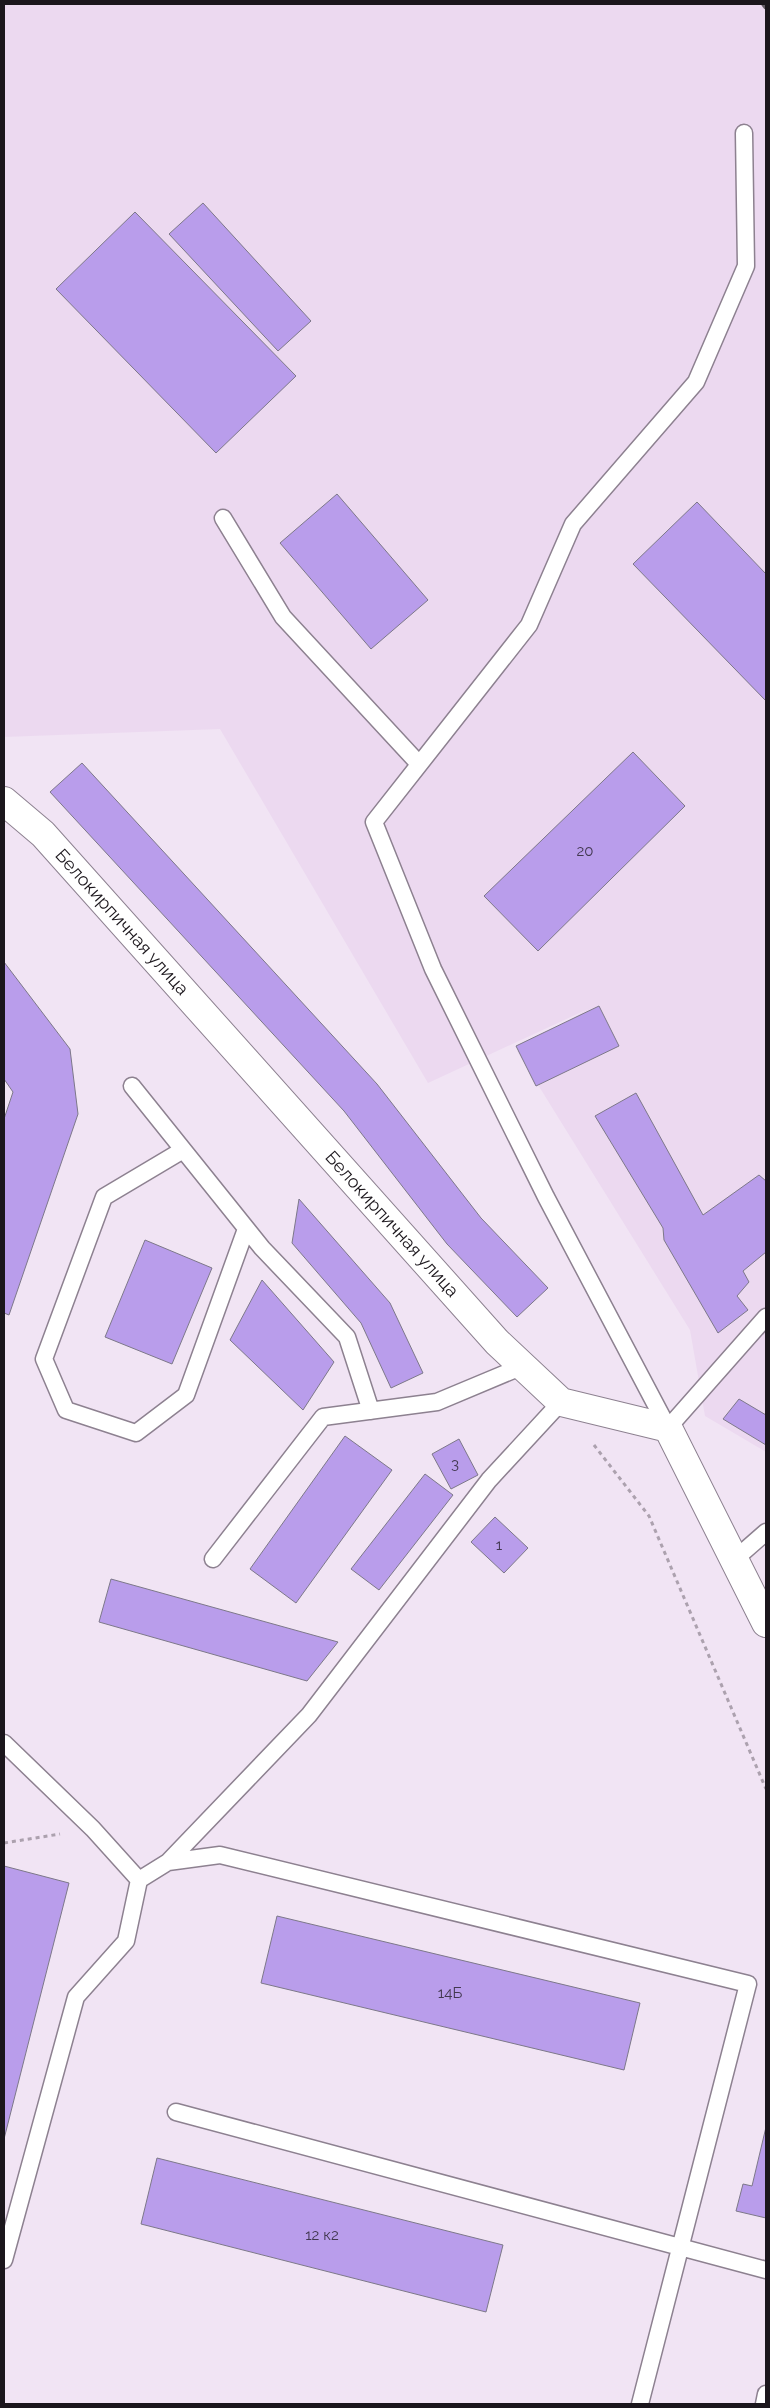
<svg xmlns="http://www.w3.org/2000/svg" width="770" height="2408" font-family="Raleway,sans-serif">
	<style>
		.built { fill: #ecd9f0 }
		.building { fill: #b99deb; stroke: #7d7889 }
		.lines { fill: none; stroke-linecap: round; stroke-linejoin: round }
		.service-casing { stroke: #8d8190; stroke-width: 19 }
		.minor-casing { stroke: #8d8190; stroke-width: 30 }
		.path { stroke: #aca1ae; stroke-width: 3; stroke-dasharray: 4 4; stroke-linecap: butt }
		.service { stroke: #fff; stroke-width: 16 }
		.minor { stroke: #fff; stroke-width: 28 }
		.rail { stroke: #645c65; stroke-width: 4; stroke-dasharray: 9 9; stroke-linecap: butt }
		.labels { text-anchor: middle; stroke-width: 4.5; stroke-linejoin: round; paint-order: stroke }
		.number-label { font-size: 15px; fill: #423850 }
		.street-label { font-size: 18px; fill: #1b161c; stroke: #fff }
	</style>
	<rect width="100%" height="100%" fill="#f1e4f4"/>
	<path class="built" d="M4,4H766V1452L705,1416L690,1330L517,1051L588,1009L428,1083L220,729L4,737Z"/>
	<path class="building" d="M203,203L311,321L278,351L169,234Z
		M135,212L296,376L216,453L56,289Z
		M337,494L428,600L371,649L280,543Z
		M697,502L766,574V701L633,564Z
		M633,752L685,806L538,951L484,896Z
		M82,763L377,1084L481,1218L548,1288L517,1317L447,1244L344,1111L50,792Z
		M4,962L70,1049L78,1114L9,1315L4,1313V1119L13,1092L4,1079Z
		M599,1006L619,1046L536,1086L516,1046Z
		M636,1093L703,1215L759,1175L766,1181V1252L743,1271L749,1282L737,1296L748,1310L718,1333L664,1240L663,1228L595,1116Z
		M299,1199L390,1303L423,1373L391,1388L361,1323L292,1243Z
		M145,1240L212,1268L172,1364L105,1337Z
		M262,1280L334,1362L303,1410L230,1340Z
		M739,1399L766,1415V1445L723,1419Z
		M345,1436L392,1470L296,1603L250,1569Z
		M459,1439L478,1475L451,1489L432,1454Z
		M425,1474L453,1495L379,1590L351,1569Z
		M495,1517L528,1548L504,1573L471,1542Z
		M111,1579L338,1642L307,1681L99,1622Z
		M4,1866L69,1883L4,2139Z
		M277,1916L640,2003L624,2070L261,1983Z
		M766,2127V2218L736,2211L743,2184L752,2186Z
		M157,2158L503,2245L486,2312L141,2224Z"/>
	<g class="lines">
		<defs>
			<path id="service" d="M744,133L746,266L696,382L573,524L529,625L374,822L433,969L546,1197L668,1428L766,1317
				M223,518L283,617L419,764
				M132,1086L262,1248L347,1337L371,1411
				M183,1150L104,1197L44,1359L66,1410L136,1433L186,1395L246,1229
				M213,1559L323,1417L437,1402L523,1366
				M734,1560L766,1532
				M4,1743L93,1829L139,1880L168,1862L220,1855L748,1984L640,2404
				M168,1862L309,1715L489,1480L561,1402
				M176,2112L766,2270
				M4,2260L76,1997L126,1941L139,1880
				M764,2404L766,2394"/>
			<path id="minor" d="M4,801L43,834L497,1342L561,1402L668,1428L766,1623"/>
		</defs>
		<use href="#service" class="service-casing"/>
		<use href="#minor" class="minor-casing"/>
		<path class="path" d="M594,1445L649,1516L766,1789
			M4,1843L60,1834"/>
		<use href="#service" class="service"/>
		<use href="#minor" class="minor"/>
		<path class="rail" d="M763,4L766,8"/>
	</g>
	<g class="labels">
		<g class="number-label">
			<text x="585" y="856">20</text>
			<text x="455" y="1469">3</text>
			<text x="499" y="1550">1</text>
			<text x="450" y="1998">14Б</text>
			<text x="322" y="2240">12 к2</text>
		</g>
		<g class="street-label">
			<text transform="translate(122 922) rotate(48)" y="6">Белокирпичная улица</text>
			<text transform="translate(392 1224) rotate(48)" y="6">Белокирпичная улица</text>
		</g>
	</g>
	<rect width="770" height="2408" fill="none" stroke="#1b161c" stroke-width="10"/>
</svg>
